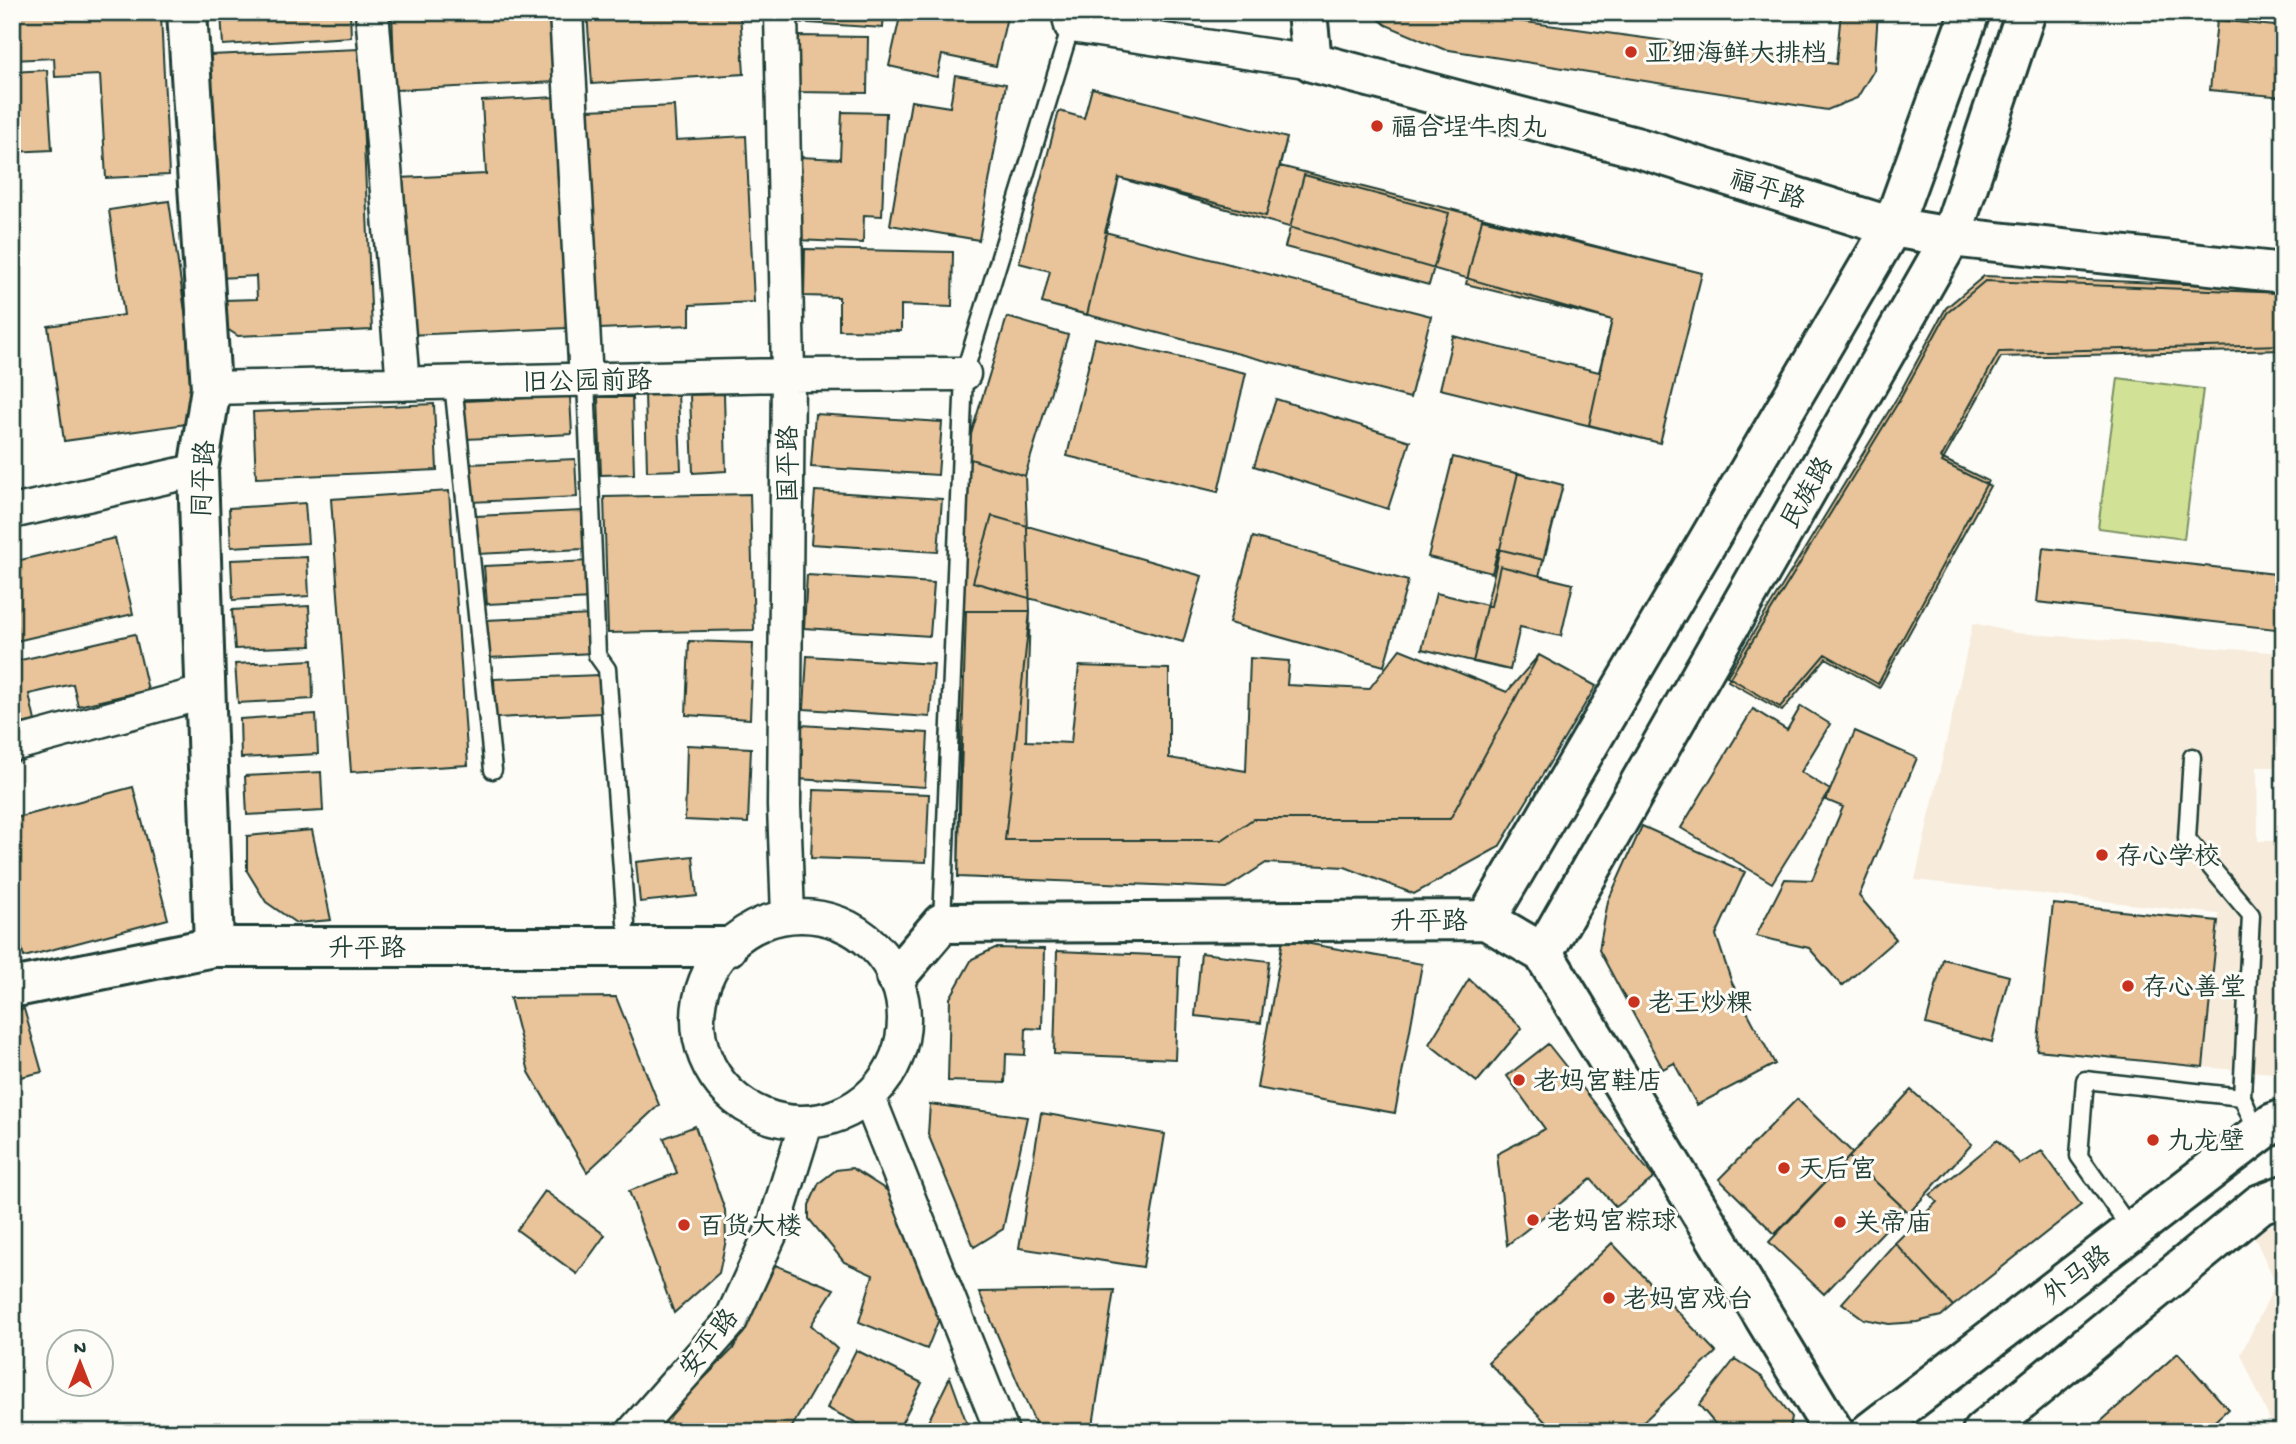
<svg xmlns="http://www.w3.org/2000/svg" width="2296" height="1444" font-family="'Gochi Hand','LXGW WenKai TC',sans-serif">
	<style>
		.built { fill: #f7ebdb }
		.grass { fill: #d1e195; stroke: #788f64; stroke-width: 2 }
		.building { fill: #e9c399; stroke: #1f3d34; stroke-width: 2 }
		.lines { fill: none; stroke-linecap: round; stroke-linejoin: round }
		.lane-casing { stroke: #1f3d34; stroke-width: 21 }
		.street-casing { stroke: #1f3d34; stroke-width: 37 }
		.secondary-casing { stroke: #1f3d34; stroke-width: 44 }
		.lane { stroke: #fdfcf7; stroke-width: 16 }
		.street { stroke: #fdfcf7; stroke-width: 32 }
		.secondary { stroke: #fdfcf7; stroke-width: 38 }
		.poi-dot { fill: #c8321e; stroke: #fdfcf7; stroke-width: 2.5 }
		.labels { text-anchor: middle; stroke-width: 6; stroke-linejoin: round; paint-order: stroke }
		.poi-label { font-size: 26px; fill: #1f3d34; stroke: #fdfcf7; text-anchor: start }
		.street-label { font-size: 26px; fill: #1f3d34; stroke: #fdfcf7 }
	</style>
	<rect width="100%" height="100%" fill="#fdfcf7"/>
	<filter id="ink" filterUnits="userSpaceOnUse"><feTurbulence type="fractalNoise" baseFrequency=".0143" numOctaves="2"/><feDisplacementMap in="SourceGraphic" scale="14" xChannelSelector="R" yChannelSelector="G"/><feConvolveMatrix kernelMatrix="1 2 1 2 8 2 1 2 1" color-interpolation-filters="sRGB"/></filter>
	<g filter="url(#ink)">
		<path class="built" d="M1973,623L2016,633L2284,653V767H2257L2258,841H2284V1074L2203,1067L2219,914L1915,880Z
			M2284,1221V1432H2275L2241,1354L2276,1283L2252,1232Z"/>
		<path class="grass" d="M2118,378L2203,389L2184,539L2098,528Z"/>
		<path class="building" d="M12,12H158L161,16L169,175L106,178L100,75L55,77L54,58L12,60Z
			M12,12H158L161,16L169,175L106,178L100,75L55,77L54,58L12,60Z
			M221,12H350L351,37L223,45Z
			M392,12H553L556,82L395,90Z
			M587,12H740L744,74L592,84Z
			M795,12H884L883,28L794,22Z
			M901,12H1008L996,66L942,55L937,77L889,66Z
			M1370,12H1452L1836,64L1841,12H1878L1874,70L1857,98L1827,110L1443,49L1386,25Z
			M2217,20L2284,27V97L2210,90Z
			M797,36L868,37L867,93L797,92Z
			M360,49L372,330L238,336L224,327V300L257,299L256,276L219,278L210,55Z
			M47,70L52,150L12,152V72Z
			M955,75L1006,84L979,240L890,225L911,101L950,107Z
			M1092,88L1287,138L1266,216L1119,178L1105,232L1431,316L1410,398L1042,303L1050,271L1019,263L1059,111L1084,118Z
			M1092,88L1287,138L1280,166L1702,273L1660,443L1589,425L1612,320L1119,178L1087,315L1042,303L1050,271L1019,263L1059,111L1084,118Z
			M556,97L567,328L407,335L400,178L486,174L482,101Z
			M674,106L676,140L746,136L754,302L690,305V325L600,329L588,110Z
			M842,112L886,113L882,216L864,215L863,243L797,240L800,157L840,159Z
			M1304,175L1449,213L1429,285L1285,247Z
			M169,201L201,422L64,441L48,326L124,315L109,210Z
			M1482,219L1702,273L1660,443L1440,389L1453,336L1599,372L1612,320L1466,284Z
			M805,249L953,252L952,307L901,305V331L839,330V297L804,296Z
			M1984,276L2284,288V345L1999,352L1941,458L1988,481L1878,684L1825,654L1780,707L1727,676L1898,396L1946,308Z
			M1985,281L2284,293V350L2001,357L1942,462L1990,486L1879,688L1826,658L1782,711L1728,681L1899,401L1947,313Z
			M1007,317L1068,335L1025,476L964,457Z
			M1007,317L1068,335L1025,476L1030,611L1005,840H1222L1253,819H1450L1539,655L1596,686L1499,847L1414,894L1345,867L1266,863L1227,888L958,877L964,457Z
			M1095,338L1246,373L1218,492L1067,456Z
			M678,392L681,470L647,471L645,393Z
			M724,394L726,471L693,473L690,395Z
			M570,396L572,434L466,439L464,401Z
			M598,397H632L634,474L601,475Z
			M1276,399L1410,441L1388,509L1254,466Z
			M434,404L437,470L256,478L253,412Z
			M815,414L942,422L938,475L811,467Z
			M1453,457L1563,485L1544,560L1498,549L1492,573L1428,557Z
			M575,459L577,497L471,502L470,464Z
			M1518,473L1563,485L1539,576L1573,584L1561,636L1520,627L1510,670L1473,662Z
			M449,491L468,765L351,772L331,499Z
			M815,491L942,499L938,552L811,544Z
			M750,494L754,630L608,633L604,497Z
			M305,503L308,543L231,547L229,508Z
			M582,511L583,549L477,554L476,516Z
			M992,516L1202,576L1183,642L973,582Z
			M1253,537L1408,581L1384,666L1229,623Z
			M115,538L133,614L12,642V562Z
			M2043,548L2284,575V630L2037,602Z
			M307,557L309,596L233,600L231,560Z
			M590,561L592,599L487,604L484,566Z
			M1500,566L1573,584L1561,636L1520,627L1510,670L1422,649L1436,593L1491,606Z
			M807,575L934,583L930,636L804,628Z
			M309,606L311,646L235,649L232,610Z
			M966,611H1030L1026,741L1071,743L1079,666L1169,669V758L1246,771L1250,658L1289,661L1287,685L1369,689L1400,649L1507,692L1539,655L1596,686L1499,847L1414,894L1345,867L1266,863L1227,888L958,877Z
			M592,615L594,653L488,658L486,620Z
			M135,634L148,690L78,706L73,684L29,694L35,721L12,726V662Z
			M689,641L753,643L750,719L686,715Z
			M807,656L934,664L930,717L804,709Z
			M312,660L313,699L238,703L235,664Z
			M600,675L601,713L496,718L494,679Z
			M1801,706L1830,724L1801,772L1830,790L1772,883L1681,828L1753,709L1787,730Z
			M316,714L318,754L241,758L240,719Z
			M801,725L928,733L925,787L797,779Z
			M1855,731L1917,758L1859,896L1896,939L1842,986L1809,948L1756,936L1785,879L1812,880L1843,807L1826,800Z
			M687,745L751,748L748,823L685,820Z
			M321,772L323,811L247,815L245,776Z
			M133,787L168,919L24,957L12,915V819Z
			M814,790L929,794L926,862L811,858Z
			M1642,826L1745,872L1716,935L1732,983L1775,1064L1697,1105L1674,1063L1663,1069L1599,950L1608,901Z
			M312,830L331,920L296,923L266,902L247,871V836Z
			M693,856L697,896L640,902L636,862Z
			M2053,904L2218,921L2203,1067L2037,1050Z
			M1283,939L1422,964L1395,1113L1257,1088Z
			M995,948L1044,949L1042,1029L1026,1028L1025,1055L1006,1054L1005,1083L948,1081L950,998L972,959Z
			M1057,951L1179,956L1175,1059L1054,1054Z
			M1201,953L1269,961L1261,1023L1195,1016Z
			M1943,959L2009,976L1992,1042L1926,1024Z
			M1469,979L1522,1028L1477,1082L1429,1044Z
			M616,997L659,1105L587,1172L529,1072L510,998Z
			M24,1009L42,1072L12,1079V1012Z
			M1548,1044L1654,1178L1616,1207L1591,1179L1507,1245L1497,1154L1545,1129L1507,1076Z
			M1911,1090L1972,1144L1909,1213L1849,1157Z
			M1797,1099L1853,1153L1775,1234L1719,1179Z
			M930,1104L1027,1117L1003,1229L974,1247L928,1134Z
			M1041,1113L1165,1134L1143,1267L1019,1248Z
			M695,1126L725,1210L726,1240L719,1273L674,1313L629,1191L677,1173L664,1138Z
			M1997,1140L2020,1164L2042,1151L2081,1205L1953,1306L1895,1243L1937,1202L1930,1195Z
			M1849,1157L1905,1209L1824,1294L1769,1242Z
			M852,1168L888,1191L939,1319L927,1349L859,1322L873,1275L844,1262L809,1219V1205L819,1183L836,1170Z
			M545,1191L605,1235L577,1274L517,1230Z
			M1612,1243L1716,1352L1633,1432H1555L1488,1362Z
			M1895,1243L1953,1306L1941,1316L1917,1322L1889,1324L1864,1319L1842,1303Z
			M775,1265L834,1289L811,1325L837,1349L789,1432H651L733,1349Z
			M1114,1290L1092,1432H1039L979,1292Z
			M856,1350L922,1383L897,1432H875L827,1408Z
			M2178,1353L2228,1409L2203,1432H2089Z
			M1735,1359L1762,1377L1792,1417L1789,1432H1722L1699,1405Z
			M950,1377L970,1432H923Z"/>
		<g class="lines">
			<defs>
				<path id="lane" d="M586,380L597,655L607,669L626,923
					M453,383L493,770
					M2192,757L2187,839L2251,915L2242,1097
					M942,923L964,374L1071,26
					M2132,1231L2079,1156L2085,1080L2242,1097L2258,1134"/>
				<path id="street" d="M372,12L403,384
					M566,12L586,380
					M781,12L788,375L784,806L788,916
					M1068,12L1071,26L1312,62
					M211,388L788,375L964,374
					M12,512L198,470
					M12,745L206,692
					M698 1019a103 103 0 1 1 206 0a103 103 0 1 1-206 0Z
					M869,1098L1002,1432
					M633,1432L730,1322L774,1226L806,1123"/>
				<path id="secondary" d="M187,12L211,388L198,470L214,947
					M1307,12L1312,62L1639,148L1892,227L1951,237L2284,273
					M1486,920L1892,227L1970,12
					M1543,953L1951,237L2026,12
					M896,977L942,923L1486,920L1543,953L1834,1432
					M12,988L214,947H727
					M1870,1432L2258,1134L2273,1123L2284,1119
					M1982,1432L2260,1204L2284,1195"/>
			</defs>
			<use href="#lane" class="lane-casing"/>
			<use href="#street" class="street-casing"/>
			<use href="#secondary" class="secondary-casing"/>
			<use href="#lane" class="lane"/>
			<use href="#street" class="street"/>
			<use href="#secondary" class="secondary"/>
		</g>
	</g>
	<g class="poi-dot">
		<circle cx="1631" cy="52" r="7"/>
		<circle cx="1377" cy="126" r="7"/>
		<circle cx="2102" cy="855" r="7"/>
		<circle cx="2128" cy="986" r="7"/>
		<circle cx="1634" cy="1002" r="7"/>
		<circle cx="1519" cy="1080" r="7"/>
		<circle cx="2153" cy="1140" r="7"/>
		<circle cx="1784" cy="1168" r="7"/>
		<circle cx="1533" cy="1220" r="7"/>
		<circle cx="1840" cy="1222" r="7"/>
		<circle cx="684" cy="1225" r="7"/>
		<circle cx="1609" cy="1298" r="7"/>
	</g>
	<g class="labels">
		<g class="poi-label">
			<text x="1645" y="61">亚细海鲜大排档</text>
			<text x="1391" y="135">福合埕牛肉丸</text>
			<text x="2116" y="864">存心学校</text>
			<text x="2142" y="995">存心善堂</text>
			<text x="1648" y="1011">老王炒粿</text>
			<text x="1533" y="1089">老妈宫鞋店</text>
			<text x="2167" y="1149">九龙壁</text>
			<text x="1798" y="1177">天后宫</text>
			<text x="1547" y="1229">老妈宫粽球</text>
			<text x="1854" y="1231">关帝庙</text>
			<text x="698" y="1234">百货大楼</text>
			<text x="1623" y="1307">老妈宫戏台</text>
		</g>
		<g class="street-label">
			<text transform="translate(1768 188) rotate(17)" y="9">福平路</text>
			<text transform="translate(587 380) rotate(-1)" y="9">旧公园前路</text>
			<text transform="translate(787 464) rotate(-90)" y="9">国平路</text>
			<text transform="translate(202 479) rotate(-87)" y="9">同平路</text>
			<text transform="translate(1806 492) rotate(-60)" y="9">民族路</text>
			<text x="1429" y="929">升平路</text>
			<text x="367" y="956">升平路</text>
			<text transform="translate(2076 1274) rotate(-38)" y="9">外马路</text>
			<text transform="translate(708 1342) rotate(-52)" y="9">安平路</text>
		</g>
	</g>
	<rect width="2296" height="1444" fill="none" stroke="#fdfcf7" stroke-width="42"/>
	<rect x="21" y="21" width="2254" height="1402" fill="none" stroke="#1f3d34" stroke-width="2.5" filter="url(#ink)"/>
	<g transform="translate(80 1363)"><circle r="33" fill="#fdfcf7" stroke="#a4b0a9" stroke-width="2"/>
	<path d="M0-5L12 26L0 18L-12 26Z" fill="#c8321e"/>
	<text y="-10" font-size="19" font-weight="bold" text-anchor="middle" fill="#1f3d34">N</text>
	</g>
</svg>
